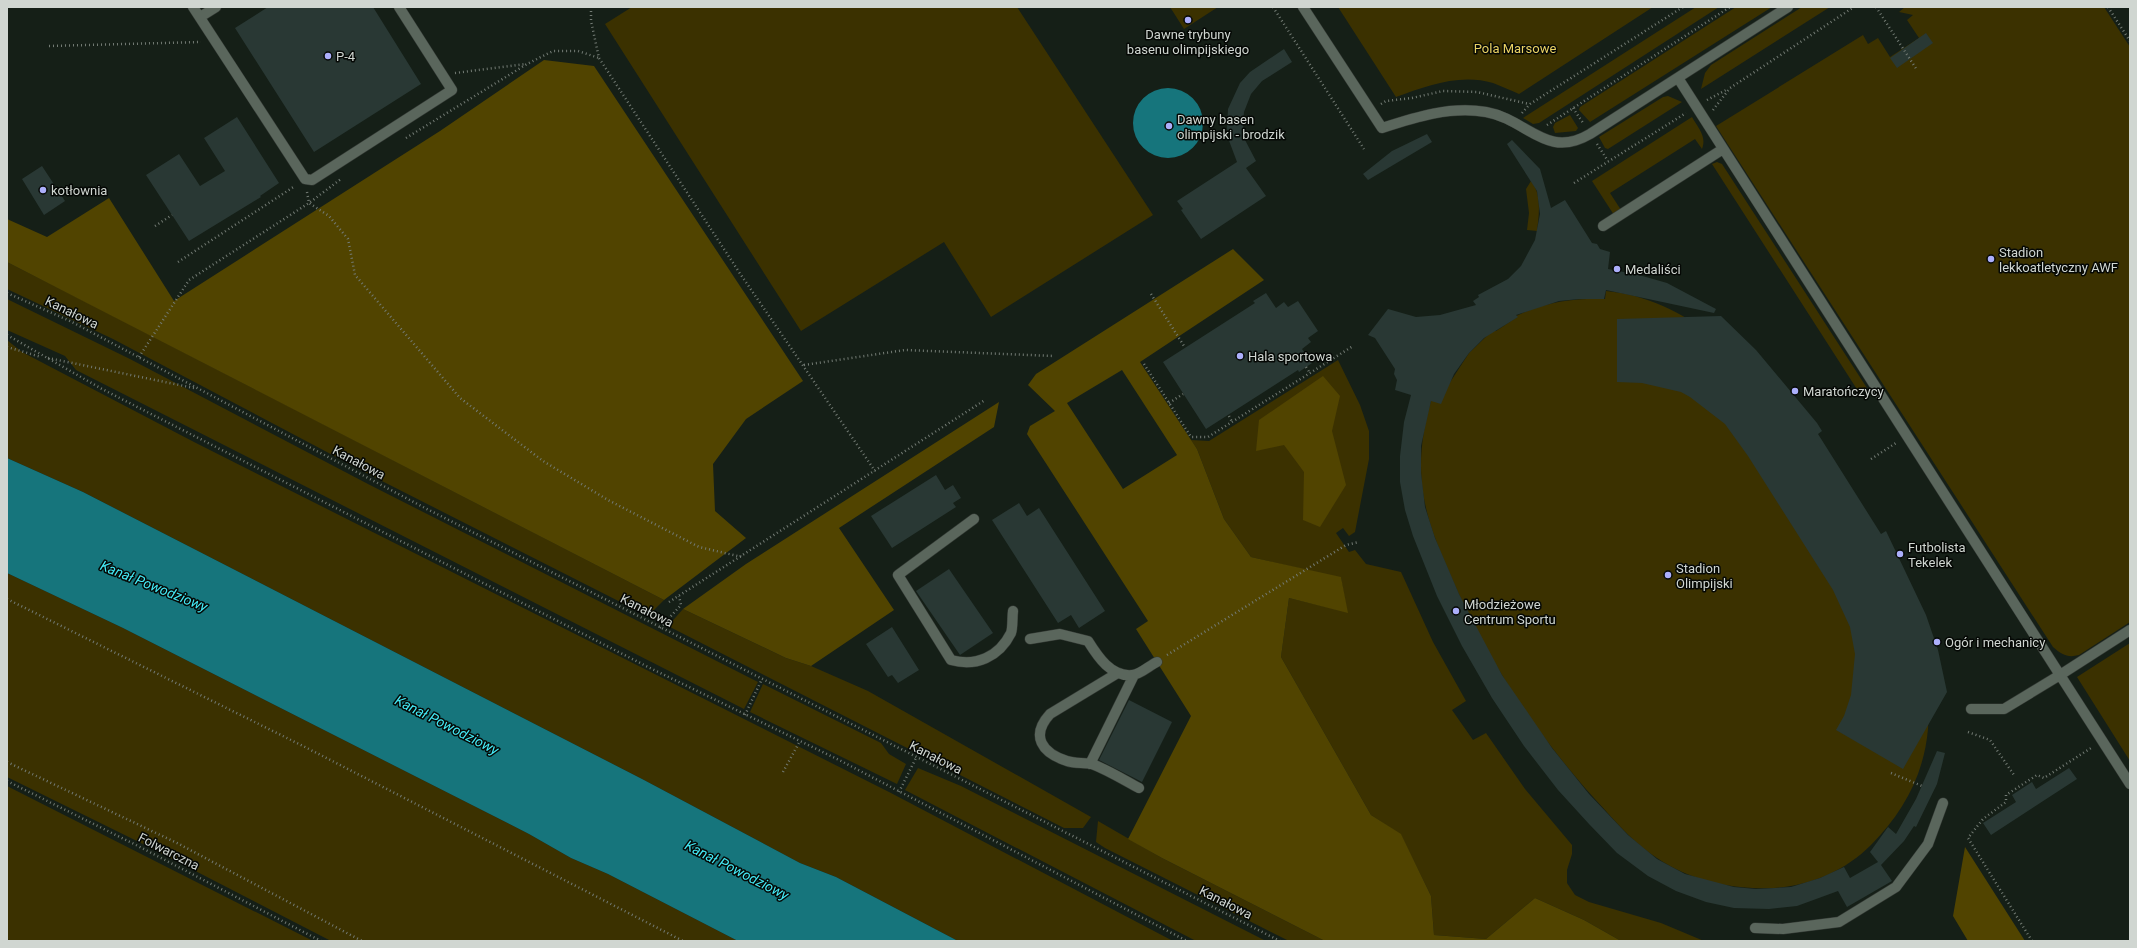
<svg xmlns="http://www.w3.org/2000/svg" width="2137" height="948" font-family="Roboto,sans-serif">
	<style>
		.green { fill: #3b3100 }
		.forest { fill: #514400; fill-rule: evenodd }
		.water { fill: #16757c }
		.building { fill: #293834 }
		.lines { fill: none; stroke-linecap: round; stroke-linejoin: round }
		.minor-casing { stroke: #343a35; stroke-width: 11 }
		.path { stroke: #737b74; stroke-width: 2.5; stroke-dasharray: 1 3; stroke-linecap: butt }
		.minor { stroke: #5a665c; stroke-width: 10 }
		.poi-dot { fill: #acaffb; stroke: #050805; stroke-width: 1.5 }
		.labels { text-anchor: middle; stroke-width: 3; stroke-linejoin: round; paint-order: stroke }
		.poi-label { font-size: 13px; fill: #d0d6d1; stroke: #050805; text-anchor: start }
		.park-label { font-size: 13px; fill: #ead264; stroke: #050805 }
		.street-label { font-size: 13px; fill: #d0d6d1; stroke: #050805 }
		.water-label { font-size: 14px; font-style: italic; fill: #44ebf7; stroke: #050805 }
	</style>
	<rect width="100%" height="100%" fill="#151f17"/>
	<path class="green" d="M632,7H1017L1153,215L991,317L944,242L801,331L605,24Z
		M1170,7H1218L1184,29Z
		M1338,7H1653L1519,94C1510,90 1501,86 1493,83C1460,73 1426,86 1396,97Z
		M1696,7H1719L1539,123L1533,124L1523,118Z
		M1736,7H1772L1590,122L1579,110L1580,107Z
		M1802,7H1830L1701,89L1705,73L1711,65Z
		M1905,7H2104L2130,47V622L2079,655C2068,658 2062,655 2053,647L1716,126L1863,35L1868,44L1878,38L1890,57L1919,38L1907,20L1913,15L1899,12Z
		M1668,96L1682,102L1608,149L1605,148L1599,137L1663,97Z
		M1570,115L1578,128L1576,131L1555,133L1553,127L1555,123Z
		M1692,117C1698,128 1707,136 1702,149L1695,139L1610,193L1621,210L1614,215L1592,181Z
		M1717,162L1722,164L1867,388L1860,394L1712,164Z
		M1531,181C1542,193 1539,216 1537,231L1527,230L1529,213L1526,189Z
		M7,262L86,302L664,600L648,616L376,478L113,339L7,289Z
		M1606,291C1648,295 1680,312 1714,336L1926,687C1926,701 1929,715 1928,729C1924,775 1903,813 1871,845C1845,871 1810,886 1774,888C1735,890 1690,881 1657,858C1637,845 1621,828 1605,810C1541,742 1487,661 1450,574C1441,553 1431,531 1426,508C1417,472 1421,435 1431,401L1447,387L1469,353L1492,331H1496L1517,317L1516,316C1545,302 1574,298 1605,299Z
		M7,299L130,359L368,484L758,682L744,709L76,370L65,356L7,330Z
		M7,340L22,352L194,442L891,793L1173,941H958L836,877L800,863L644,780L83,492L7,458Z
		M1338,360L1360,405L1369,431V459L1355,532L1349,536L1343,528L1336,533L1349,552L1355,550L1366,564L1401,572L1433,642L1466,701L1452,710L1473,740L1486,733L1525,789L1572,845V854L1567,870V883L1575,895L1589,902L1661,923L1704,941H1621L1584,920L1535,898L1486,939L1434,935L1431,896L1401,835L1371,815L1281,657L1289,598L1347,612L1341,578L1251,557L1224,519L1197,449L1191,440L1209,441Z
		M7,573L123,628L529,834L571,858L608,874L738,941H331L145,845L7,777Z
		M683,609L786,658L811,666L868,691L1091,817L1083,828H1064L668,626Z
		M2130,643V761L2077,677Z
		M763,684L881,743L889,754L906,764L897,784L750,712Z
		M918,768L961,786L1266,941H1196L905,790Z
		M7,786L313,941H11L7,939Z
		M1098,821L1162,858L1325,941H1289L1105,848L1096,842Z"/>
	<path class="forest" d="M544,60L594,66L803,381L746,419L713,464L715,511L746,538L664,600L7,262V219L47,237L109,198L174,301L440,131Z
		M1233,249L1264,280L1140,362L1197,449L1224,519L1251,557L1341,577L1348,613L1289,598L1281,657L1371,815L1401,834L1431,896L1434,935L1486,939L1535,898L1584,920L1621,941H1325L1162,858L1128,839L1191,716L1136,629L1148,621L1027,434L1030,426L1055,411L1028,385L1036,374ZM1122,370L1177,455L1123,489L1067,403Z
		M1323,376L1340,396L1332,431L1346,485L1320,527L1303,520L1304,472L1284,445L1256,451L1259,420Z
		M999,402L994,427L839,528L894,610L811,666L786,658L683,609L746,564Z
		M1965,847L2025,941H1968L1953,916Z"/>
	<path class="water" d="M1133 123a35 35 0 1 1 70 0a35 35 0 1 1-70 0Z
		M7,458L83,492L644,780L800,863L836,877L958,941H738L608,874L571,858L529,834L123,628L7,573Z"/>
	<path class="building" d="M268,7H373L421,84L314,152L235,28Z
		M1926,33L1933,43L1897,68L1890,58Z
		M1284,49L1292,62L1262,81L1251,94L1244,112L1243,124L1244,138L1256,161L1246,168L1266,196L1201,239L1181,210L1183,209L1177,201L1237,162L1228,138L1227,127L1228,109L1240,83L1250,72Z
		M237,117L279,183L260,196L261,197L189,241L146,175L179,154L200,186L225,171L204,138Z
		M1427,134L1432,142L1368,180L1363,174L1392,151Z
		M1512,140L1540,169L1551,208L1565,200L1592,243L1597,244L1600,249L1610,252L1608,269L1639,275L1667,283L1716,309L1714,313L1606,290L1604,299H1579L1559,301L1516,315L1518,317L1484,338L1469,353L1454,374L1441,404L1431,401L1421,446V473L1425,507L1435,538L1459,594L1502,675L1552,748L1589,794L1628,835L1657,859L1685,874L1734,887L1756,889L1791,887L1820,878L1844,867L1850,878L1878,862L1870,852L1888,827L1896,834L1916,799L1937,751L1945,753L1937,784L1916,827L1914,826L1904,841L1903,840L1904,841L1881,865L1892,881L1847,907L1838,891L1797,906L1769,909L1734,908L1706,902L1676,891L1648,876L1617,853L1589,824L1558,790L1524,746L1492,698L1462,646L1437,596L1413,536L1405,510L1400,482V456L1404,422L1411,395L1395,390L1397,380L1394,374L1395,369L1375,338L1368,335L1388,309L1416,317L1440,315L1476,305L1473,301L1479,297L1478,295L1508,279L1521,266L1535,240L1540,214L1537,191L1507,144Z
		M42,166L65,201L44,215L22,179Z
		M1266,293L1276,308L1284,302L1288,307L1298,301L1318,331L1308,338L1311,342L1302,349L1312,363L1299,372L1298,370L1206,429L1163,362L1255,303L1253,301Z
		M1721,316L1756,350L1817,423L1822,431L1818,434L1881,534L1886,531L1926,615L1938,650L1947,692L1903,769L1836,730L1844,716L1851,695L1855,654L1850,627L1833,590L1748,456L1725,424L1690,397L1681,392L1642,383L1617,382V319Z
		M936,475L945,490L953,485L961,498L953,503L956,507L892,548L871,516Z
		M1019,503L1027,516L1039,508L1105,611L1079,628L1071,615L1058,623L992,520Z
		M949,569L993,633L960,655L916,591Z
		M892,627L919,670L898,683L892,675L888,677L866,644Z
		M1129,700L1172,722L1142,782L1099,760Z
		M2069,768L2077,779L1991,835L1983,823L2016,802L2012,795L2032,782L2036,789Z"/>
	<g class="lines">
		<defs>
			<path id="minor" d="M193,7L305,179L312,180L452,90L399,7
				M1303,7L1382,128C1416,117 1450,106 1486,112C1527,119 1546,160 1590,134L1788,7
				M200,17L216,7
				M1678,78L2060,675L2130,630
				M1603,226L1723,149
				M974,519L898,575L951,660C976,667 999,657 1011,633C1013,627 1012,618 1013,611
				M1030,639L1060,634L1088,641C1098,657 1111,677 1132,675C1140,675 1150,665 1157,662
				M1116,674L1050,714C1030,736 1042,753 1067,761C1075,764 1084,762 1092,764C1108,770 1124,780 1139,788
				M1971,709H2004L2060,675L2130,784
				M1090,764L1134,675
				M1755,928L1783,929L1839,922L1896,887L1928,844L1943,803"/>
		</defs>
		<use href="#minor" class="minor-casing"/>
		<path class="path" d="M591,7V21L599,58L739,272L875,471
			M1273,7L1364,149
			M1876,7L1917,70
			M2108,7L2130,41
			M49,46L201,42
			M455,73L526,64
			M1707,100L1728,89
			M1381,104L1386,101L1412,98L1443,91L1477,92L1529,104
			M1573,108L1583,123
			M1713,110L1730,88L1854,7
			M1522,113L1530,104L1683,7
			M1547,125L1730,7
			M406,138L527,64L553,51H578L599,58
			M1597,144L1608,161
			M1574,183L1686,113
			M307,192L309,203L329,216L348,239L355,275L460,398L543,461L608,500L699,547L742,557
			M155,226L172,215
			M178,262L295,186
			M7,293L70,321L425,508L1280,941
			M1151,294L1184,346
			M7,335L102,389L652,669L841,761L1187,941
			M7,347L41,357
			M139,357L189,280L309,203L341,179
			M48,358L194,388
			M1144,364L1191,437H1208L1353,346
			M804,365L905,350L1054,356
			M1306,367L1310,373
			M1169,403L1183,394
			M1229,416L1232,422
			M1871,459L1896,443
			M7,599L305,747L683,941
			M669,602L985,400
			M660,628L681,605L679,596
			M1167,655L1346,545L1359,542
			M745,715L762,679
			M1968,732L1990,740L2014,775
			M7,762L177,843L362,941
			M783,772L800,741
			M1891,773L1922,786
			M7,781L138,846L321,941
			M899,792L916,758
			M2032,941L1968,838L1983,819L2006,802V795L2037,775L2044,778L2091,748"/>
		<use href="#minor" class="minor"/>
	</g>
	<g class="poi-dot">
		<circle cx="1188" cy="20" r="4"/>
		<circle cx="328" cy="56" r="4"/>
		<circle cx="1169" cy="126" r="4"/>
		<circle cx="43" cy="190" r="4"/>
		<circle cx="1991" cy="259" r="4"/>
		<circle cx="1617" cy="269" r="4"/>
		<circle cx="1240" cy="356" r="4"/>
		<circle cx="1795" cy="391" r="4"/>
		<circle cx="1900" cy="554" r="4"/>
		<circle cx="1668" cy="575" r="4"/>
		<circle cx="1456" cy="611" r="4"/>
		<circle cx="1937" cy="642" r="4"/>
	</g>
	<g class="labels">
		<g class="poi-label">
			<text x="1188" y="39" text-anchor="middle">Dawne trybuny<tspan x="1188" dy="15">basenu olimpijskiego</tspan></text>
			<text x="336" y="61">P-4</text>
			<text x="1177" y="124">Dawny basen<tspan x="1177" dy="15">olimpijski - brodzik</tspan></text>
			<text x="51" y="195">kotłownia</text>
			<text x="1999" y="257">Stadion<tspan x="1999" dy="15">lekkoatletyczny AWF</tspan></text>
			<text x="1625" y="274">Medaliści</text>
			<text x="1248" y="361">Hala sportowa</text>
			<text x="1803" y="396">Maratończycy</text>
			<text x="1908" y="552">Futbolista<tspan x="1908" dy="15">Tekelek</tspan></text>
			<text x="1676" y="573">Stadion<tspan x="1676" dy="15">Olimpijski</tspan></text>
			<text x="1464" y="609">Młodzieżowe<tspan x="1464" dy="15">Centrum Sportu</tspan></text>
			<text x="1945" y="647">Ogór i mechanicy</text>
		</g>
		<g class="park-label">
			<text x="1515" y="53">Pola Marsowe</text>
		</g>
		<g class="street-label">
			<text transform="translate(72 312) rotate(26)" y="5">Kanałowa</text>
			<text transform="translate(359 462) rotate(28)" y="5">Kanałowa</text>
			<text transform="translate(647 610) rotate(27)" y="5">Kanałowa</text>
			<text transform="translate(936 757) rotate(27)" y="5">Kanałowa</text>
			<text transform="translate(169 851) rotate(27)" y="5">Folwarczna</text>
			<text transform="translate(1226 902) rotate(27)" y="5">Kanałowa</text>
		</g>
		<g class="water-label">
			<text transform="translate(154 586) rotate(22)" y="5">Kanał Powodziowy</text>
			<text transform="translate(447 725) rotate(27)" y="5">Kanał Powodziowy</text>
			<text transform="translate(737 870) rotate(27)" y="5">Kanał Powodziowy</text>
		</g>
	</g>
	<rect width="2137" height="948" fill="none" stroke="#d0d6d1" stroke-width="16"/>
</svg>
